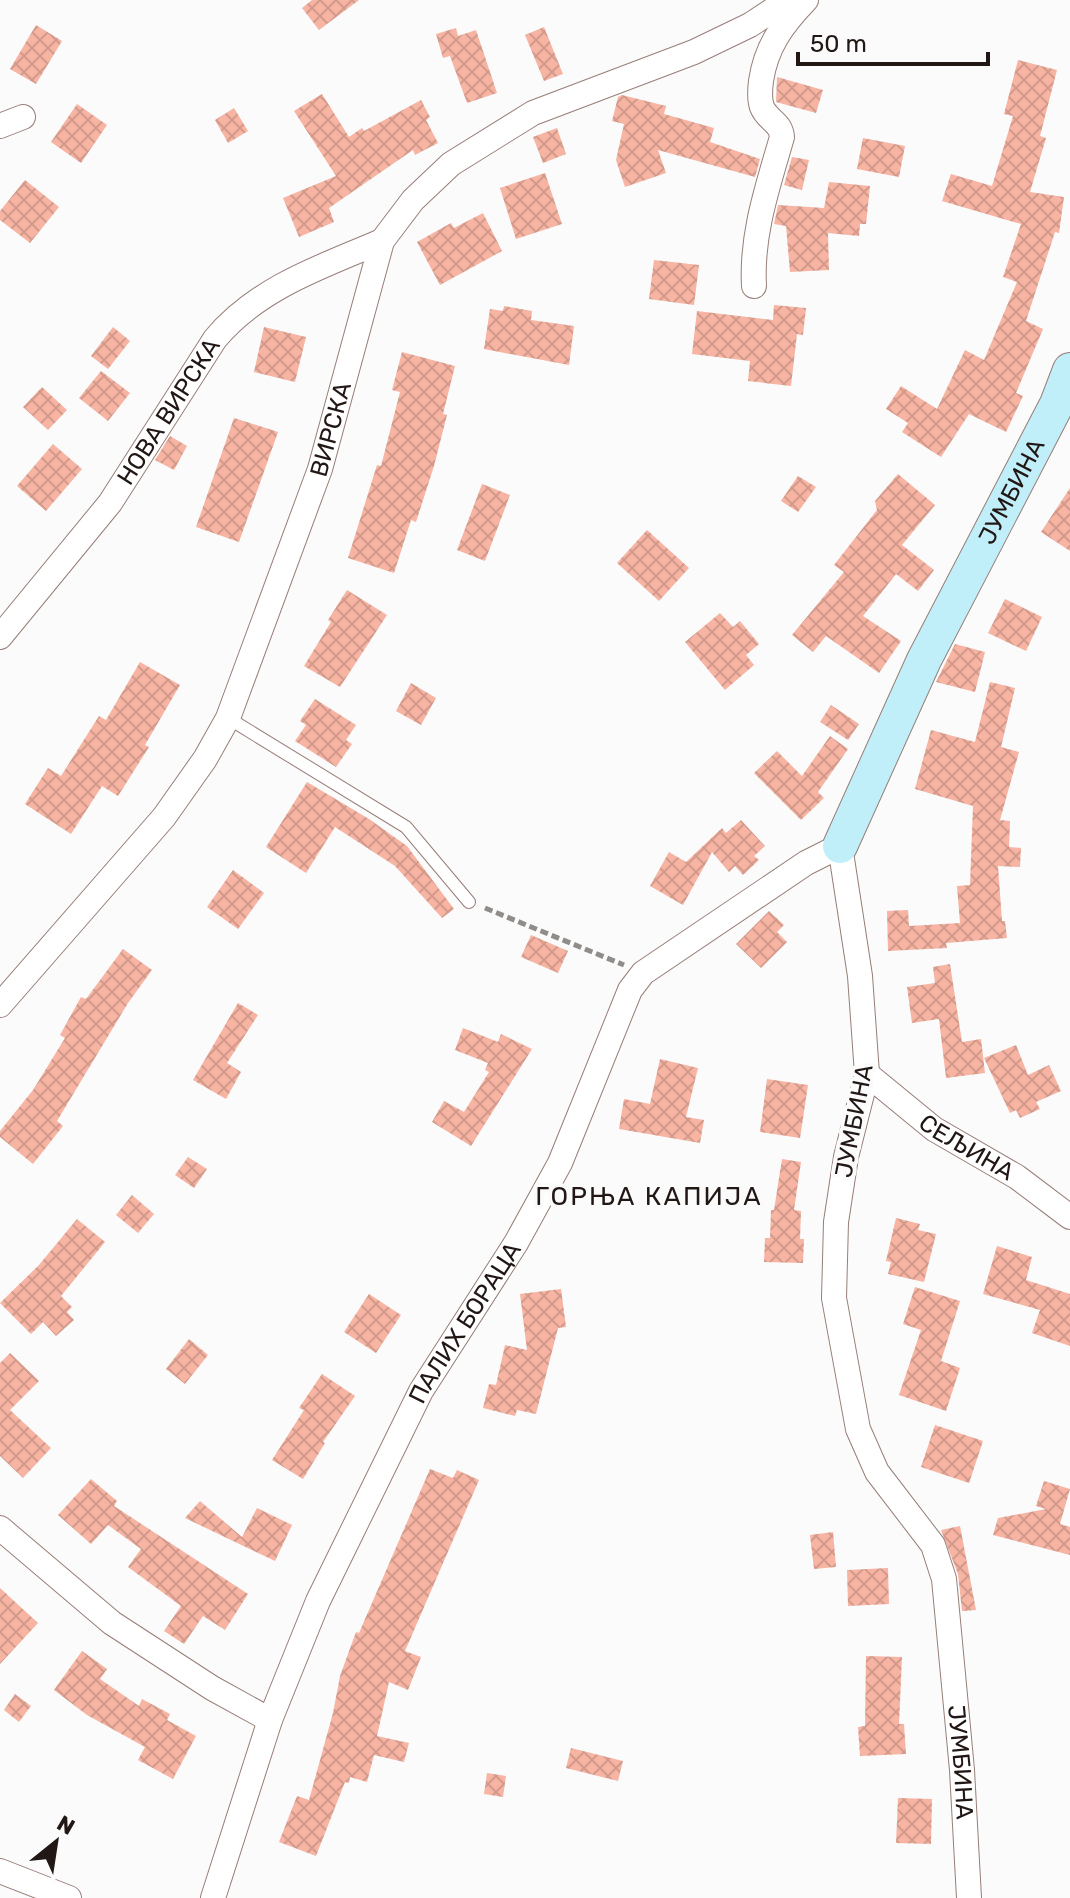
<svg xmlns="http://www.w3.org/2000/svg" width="1070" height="1898" font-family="Rubik,sans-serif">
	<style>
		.building { fill: url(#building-cross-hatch) }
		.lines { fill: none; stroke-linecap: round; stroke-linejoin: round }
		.lane-casing { stroke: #977e77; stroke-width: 14 }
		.street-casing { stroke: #977e77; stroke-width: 26 }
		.secondary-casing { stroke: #977e77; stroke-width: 36 }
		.path { stroke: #908c8a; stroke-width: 5; stroke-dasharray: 8 4; stroke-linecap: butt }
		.lane { stroke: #fff; stroke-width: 12 }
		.street { stroke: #fff; stroke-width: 24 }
		.secondary { stroke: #c0effa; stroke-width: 34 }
		.labels { text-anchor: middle; stroke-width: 8; stroke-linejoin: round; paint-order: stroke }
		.street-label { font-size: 24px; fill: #211714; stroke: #fbfbfb }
		.neighbourhood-label { font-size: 26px; letter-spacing: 2px; fill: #211714; stroke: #fbfbfb }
	</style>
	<defs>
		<pattern id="building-cross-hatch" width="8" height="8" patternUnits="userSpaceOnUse" patternTransform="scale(2)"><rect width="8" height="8" fill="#f7b4a3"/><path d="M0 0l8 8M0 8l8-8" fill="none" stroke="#d39a8b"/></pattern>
	</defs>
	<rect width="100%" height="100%" fill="#fbfbfb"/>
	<path class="building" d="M312,0H359L319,30L302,8Z
		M36,25L62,41L36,84L10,69Z
		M544,27L563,74L544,81L525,35Z
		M456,28L458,36L476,30L497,93L467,103L450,56L443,58L436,34Z
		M1018,60L1057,70L1040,136L1046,138L1030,192L1064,197L1059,233L1055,232L1026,321L1043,329L1016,393L1023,396L1006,432L969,414L941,457L902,432L908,423L886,409L901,386L937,409L965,350L984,360L1017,282L1003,277L1021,224L942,201L951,174L992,186L1013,116L1004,114Z
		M777,77L823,90L816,113L776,102Z
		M322,94L349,137L362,128L364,131L421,100L430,117L426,120L438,143L415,155L413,150L329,208L334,222L299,237L283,198L336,176L294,111Z
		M622,95L666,106L664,114L714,128L710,142L760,159L755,177L658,150L666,173L625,187L616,160L624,124L612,121L618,97Z
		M77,104L107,125L81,163L51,142Z
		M234,108L248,131L228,143L215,120Z
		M557,128L566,154L543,163L533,137Z
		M863,138L905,146L899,177L857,169Z
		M792,157L809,160L802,190L784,185Z
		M545,173L562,224L516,239L500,188Z
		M25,180L59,207L30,243L0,220V211Z
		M829,182L870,186L866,224H860L859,236L828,233L829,270L790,272L786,226L774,224L778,205L824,208Z
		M483,213L502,251L440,285L417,242L451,223L454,228Z
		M654,260L699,265L694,305L649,299Z
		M774,305L806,308L803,335L797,334L791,386L748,381L750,361L692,354L697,311L773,320Z
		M504,306L532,311L531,320L574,326L569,365L484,349L490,309L503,311Z
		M113,327L130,341L108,369L91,356Z
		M264,327L306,337L295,382L254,372Z
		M402,352L455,366L443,414L447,415L434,466L416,522L411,520L394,573L348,558L377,465L381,466L400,392L392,390Z
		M101,371L130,393L108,421L79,398Z
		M42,387L67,410L48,430L23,407Z
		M234,418L278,432L239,542L196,527Z
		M170,436L187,446L174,470L155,460Z
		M53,444L82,469L46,511L17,486Z
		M898,474L935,505L902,545L934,570L918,591L896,574L863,616L901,641L879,673L826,636L813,652L792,635L844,572L834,565L877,510L875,501Z
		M798,476L816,487L798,512L781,501Z
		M482,484L510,495L485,561L457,550Z
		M1070,488V551L1041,532Z
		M647,530L689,568L659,601L617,563Z
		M347,590L387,615L340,687L304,666L331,622L328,620Z
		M1005,599L1042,617L1026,651L988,633Z
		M720,613L733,627L740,621L759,644L746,655L754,665L725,690L685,642Z
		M955,644L985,652L975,692L936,682Z
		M140,662L180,685L145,745L149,747L118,796L102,786L71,834L25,804L48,768L61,776L99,716L106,720Z
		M990,682L1015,688L1001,747L1019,752L1000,820L1010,821L1009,847L1021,848L1020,867L998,866L1002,921H1005L1007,938L946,943L947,948L888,951L887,911L908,910L909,926L960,923L957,886L970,885L973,806L915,789L931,730L975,742Z
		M411,683L436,698L421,725L396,711Z
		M315,699L356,725L346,740L352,744L336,767L295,741L306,725L300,721Z
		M831,705L859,724L848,740L820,722Z
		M830,736L848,749L818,792L824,798L801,820L754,773L777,751L802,776Z
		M307,782L369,819L407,846L454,909L442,918L395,866L335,827L306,873L266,847Z
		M741,820L765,846L754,856L759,860L743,875L735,866L729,872L712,852L683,905L650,886L669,852L686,862L722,828L726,833Z
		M233,870L264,893L238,929L207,907Z
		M769,911L784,925L777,932L787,942L761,968L736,944Z
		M531,935L568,951L558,973L521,957Z
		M123,949L152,970L128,1003L57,1121L63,1126L33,1164L0,1137V1131L33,1090L65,1038L60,1035L81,997L86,999Z
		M950,964L962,1042L981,1039L985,1073L946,1078L939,1019L912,1023L907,987L935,983L933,967Z
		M238,1003L258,1015L227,1063L241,1072L226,1099L193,1080Z
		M463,1028L498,1042L501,1034L532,1049L471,1146L432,1122L444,1101L464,1112L489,1072L485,1070L488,1063L455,1050Z
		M1016,1045L1028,1075L1049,1065L1061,1091L1036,1102L1040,1109L1020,1118L1016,1110L1010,1113L984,1058Z
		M660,1059L698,1068L686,1117L704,1120L700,1143L619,1129L624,1099L650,1104Z
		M767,1079L808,1085L800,1138L760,1132Z
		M188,1157L207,1169L194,1188L175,1175Z
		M782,1159L801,1162L794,1210L801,1211L800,1239H804L803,1263L764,1262L765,1238H770L771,1210H774Z
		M132,1195L154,1214L138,1233L116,1215Z
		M896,1218L920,1224L918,1230L936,1234L924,1282L888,1274L891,1262L886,1261Z
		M77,1219L105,1242L61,1296L72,1307L67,1312L74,1320L56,1336L43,1322L31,1334L0,1303L39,1265Z
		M997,1246L1032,1257L1026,1280L1070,1294V1346L1032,1333L1040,1310L983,1294Z
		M915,1287L960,1301L941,1361L960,1368L946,1411L899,1395L921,1330L903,1324Z
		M561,1289L566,1327L558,1328L536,1414L517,1410L515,1416L483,1408L489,1384L496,1385L505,1345L527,1350L520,1294Z
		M369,1294L401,1315L376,1353L344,1332Z
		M189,1339L208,1355L185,1384L166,1369Z
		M10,1353L39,1381L10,1410L51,1448L23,1478L0,1456V1363Z
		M322,1374L355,1396L323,1442L325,1443L303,1479L272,1460L304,1410L299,1408Z
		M935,1425L983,1441L969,1483L921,1467Z
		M430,1469L453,1478L457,1470L479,1480L405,1651L421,1657L408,1690L389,1682L377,1736L409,1743L404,1762L374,1755L367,1782L350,1777L349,1783L345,1782L316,1856L279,1842L297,1796L309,1800L333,1713L340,1676L356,1632L359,1633Z
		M91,1479L117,1501L114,1506L248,1594L225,1630L203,1616L184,1644L164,1631L181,1606L128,1567L141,1549L108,1525L91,1544L58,1515Z
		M1044,1481L1070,1489L1060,1524L1070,1527V1555L993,1535L998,1518L1046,1509L1036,1506Z
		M200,1501L242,1537L257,1508L292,1525L275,1561L185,1518Z
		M960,1526L976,1610L962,1611L958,1574L941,1530Z
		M833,1532L836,1567L814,1569L810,1535Z
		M888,1568L889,1604L848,1606L847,1570Z
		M0,1588L38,1623L0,1664Z
		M82,1651L107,1669L100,1679L139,1706L142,1699L170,1714L167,1720L196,1736L173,1779L138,1760L145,1747L87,1715L54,1690Z
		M866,1656L902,1657L899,1724H904L906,1754L860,1756L858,1727L865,1726Z
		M15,1694L31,1706L19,1722L4,1710Z
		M571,1748L623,1761L618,1781L566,1768Z
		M487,1773L506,1776L503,1797L484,1794Z
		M898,1798L932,1799L931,1844L896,1843Z"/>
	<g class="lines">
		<defs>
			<path id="lane" d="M228,718L406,827L469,902"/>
			<g id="street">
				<path d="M0,126L23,117"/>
				<path d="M754,286C751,234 768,186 782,137C781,122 767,120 762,107C759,99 760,89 761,81C766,47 782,25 806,0"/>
				<path id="s1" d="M0,637L110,503L215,339C257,288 323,266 382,241"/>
				<path id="s2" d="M0,1005L164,817L205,759L228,718L320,469L382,241L413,200L451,164L533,113L694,52L750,25L788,0"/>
				<path id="s3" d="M867,1074L934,1129L1017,1177L1070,1217"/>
				<path d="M0,1528L112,1623L212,1688L270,1720"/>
				<path d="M0,1871L69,1898"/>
				<path id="s4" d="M213,1898L270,1720L318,1601L421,1391L516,1243L560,1163L630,990L643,973L806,863L840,846L860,976L867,1074L846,1157L836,1222L834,1298L858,1429L877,1472L933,1545L944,1579L962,1770L969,1898"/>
			</g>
			<g id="secondary">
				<path id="s5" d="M840,846L924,660L1057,404L1070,370"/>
			</g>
		</defs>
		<use href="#lane" class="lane-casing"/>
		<use href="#street" class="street-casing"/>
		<use href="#secondary" class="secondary-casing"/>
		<path class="path" d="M485,908L624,965"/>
		<use href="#lane" class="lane"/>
		<use href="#street" class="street"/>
		<use href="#secondary" class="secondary"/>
	</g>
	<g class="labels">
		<g class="street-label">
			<text dy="8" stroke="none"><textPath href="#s1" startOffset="282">НОВА ВИРСКА</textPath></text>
			<text dy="8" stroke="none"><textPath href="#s2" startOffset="674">ВИРСКА</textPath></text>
			<text dy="8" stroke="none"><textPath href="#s5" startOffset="394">ЈУМБИНА</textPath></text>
			<text transform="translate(854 1121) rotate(-79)" y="8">ЈУМБИНА</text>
			<text dy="8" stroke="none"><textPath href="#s3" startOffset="124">СЕЉИНА</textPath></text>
			<text dy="8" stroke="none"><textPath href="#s4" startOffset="630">ПАЛИХ БОРАЦА</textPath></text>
			<text dy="8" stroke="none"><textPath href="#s4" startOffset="2208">ЈУМБИНА</textPath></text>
		</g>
		<g class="neighbourhood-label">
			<text x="649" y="1205">ГОРЊА КАПИЈА</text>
		</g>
	</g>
	<g transform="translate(56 1842) rotate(30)" stroke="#fbfbfb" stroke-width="6" paint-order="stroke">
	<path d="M0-6L14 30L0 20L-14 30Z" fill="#211714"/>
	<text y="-12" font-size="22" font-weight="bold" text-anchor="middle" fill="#211714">N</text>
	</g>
	<path d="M798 52v12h190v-12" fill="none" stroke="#211714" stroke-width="4"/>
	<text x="810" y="52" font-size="24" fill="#211714" stroke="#fbfbfb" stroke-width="6" paint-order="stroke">50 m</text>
</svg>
